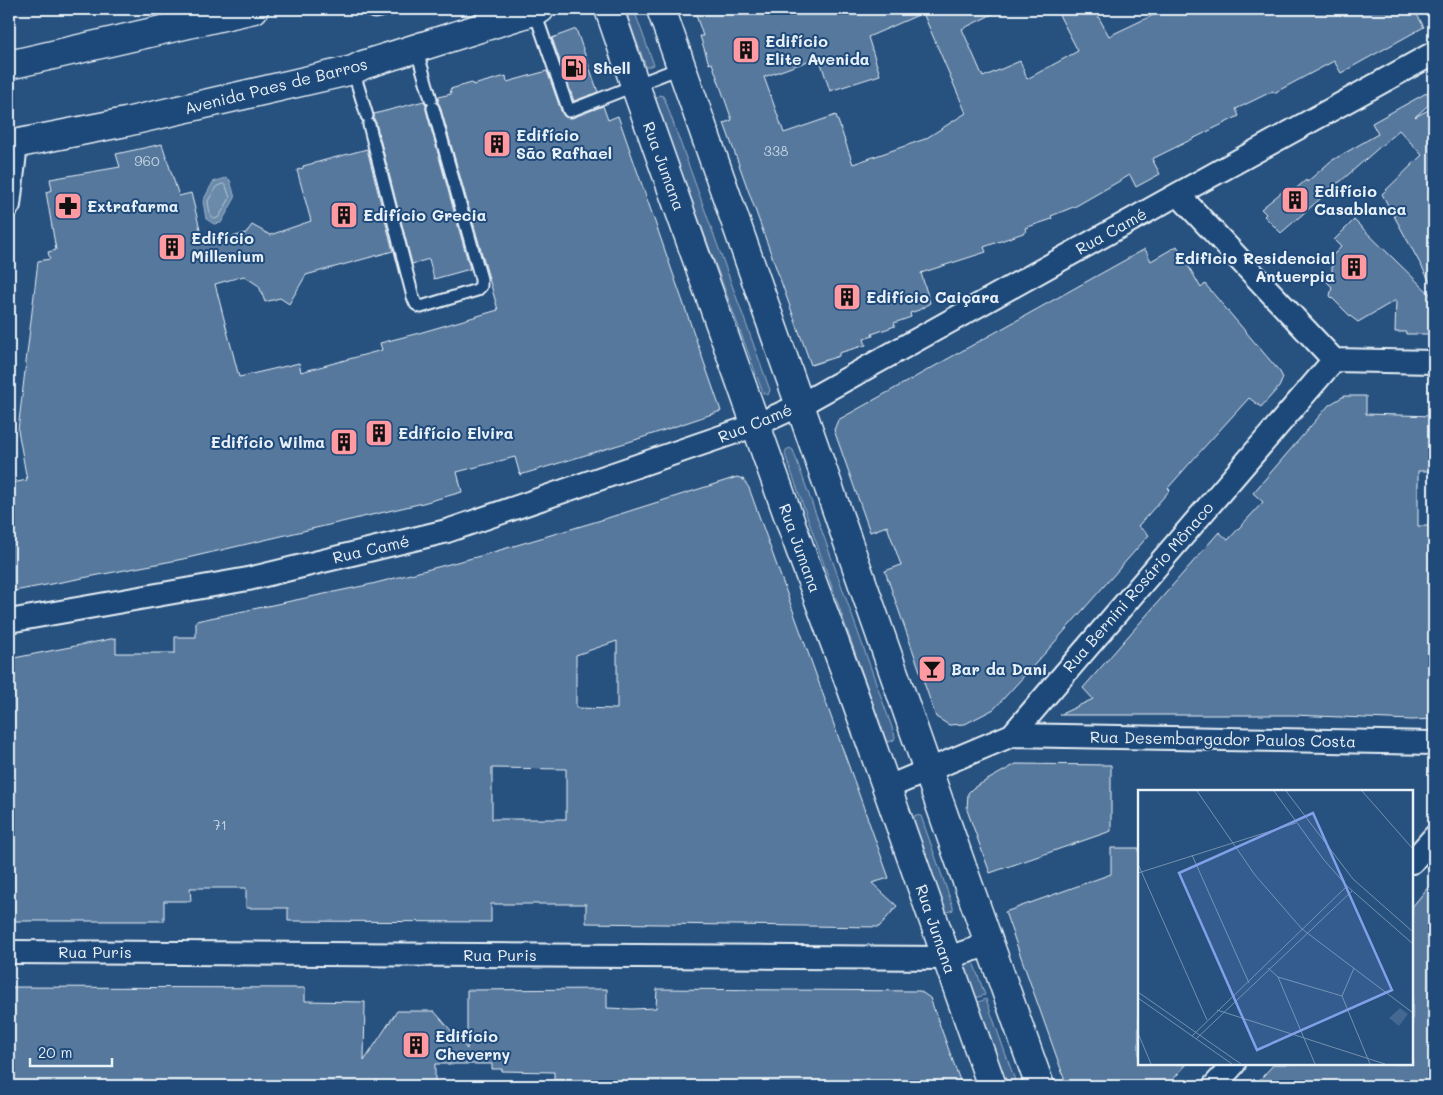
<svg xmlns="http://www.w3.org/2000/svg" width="1443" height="1095" font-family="Mali,sans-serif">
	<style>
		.green { fill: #436891; stroke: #96acc4 }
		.water { fill: #6b8aaa; stroke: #9db3c9 }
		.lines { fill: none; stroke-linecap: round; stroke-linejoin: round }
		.shore { stroke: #b6c8d9; stroke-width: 1 }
		.building { fill: #57789d; stroke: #e8f1f8; fill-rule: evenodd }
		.service-casing { stroke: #e8f1f8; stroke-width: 15 }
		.minor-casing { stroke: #e8f1f8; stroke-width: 26 }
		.secondary-casing { stroke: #e8f1f8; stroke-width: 31 }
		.primary-casing { stroke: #e8f1f8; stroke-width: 31 }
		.service { stroke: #1f4a7a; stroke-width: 11 }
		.minor { stroke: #1f4a7a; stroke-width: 22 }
		.secondary { stroke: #1f4a7a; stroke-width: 28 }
		.primary { stroke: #1f4a7a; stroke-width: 28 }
		.labels { text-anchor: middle; stroke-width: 4; stroke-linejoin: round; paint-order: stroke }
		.number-label { font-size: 14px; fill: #c4d3e1 }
		.poi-label { font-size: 16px; font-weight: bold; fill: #e8f1f8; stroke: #1f4a7a; text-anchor: start }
		.street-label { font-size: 16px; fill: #e8f1f8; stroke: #1f4a7a }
		.inset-road { fill: none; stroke: #7491af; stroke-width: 1 }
		.view { fill: #82a0e8; fill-opacity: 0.15; stroke: #82a0e8; stroke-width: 2.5 }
		.inset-edge { fill: none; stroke: #e8f1f8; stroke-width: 2.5 }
	</style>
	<rect width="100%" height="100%" fill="#27517f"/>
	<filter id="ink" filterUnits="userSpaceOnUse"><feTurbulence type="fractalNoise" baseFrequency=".02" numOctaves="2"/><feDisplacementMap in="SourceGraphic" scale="10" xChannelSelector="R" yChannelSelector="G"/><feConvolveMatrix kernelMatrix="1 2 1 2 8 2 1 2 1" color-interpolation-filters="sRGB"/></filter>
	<g filter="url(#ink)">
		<path class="green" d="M629,9L634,10L654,65L646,67L628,18V13Z
			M659,95L663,96L665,100L770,390L768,395L763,393L656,103V98Z
			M790,448L793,450L894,733L895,737L894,740L888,742L886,740L785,454L786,450Z
			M915,815L921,816L953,907V910L947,912L945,910L913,820Z
			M971,956L985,995L975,998L962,960Z
			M986,999L1017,1086H1008L976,1003Z"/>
		<path class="water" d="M226,178L230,180L235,198L221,223L214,224L206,219L203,201L213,182Z"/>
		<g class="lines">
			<path class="shore" d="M223,184L226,186L230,198L219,217L215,219L210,215L208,201L216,187Z"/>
		</g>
		<path class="building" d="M694,9H1003L962,29L983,77L1020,61L1027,79L1078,51L1056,9H1094L1109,36L1166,9H1414L1424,27L1341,73L1334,61L1274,93L1273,91L1236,109L1239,116L1152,159L1160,174L1136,187L1130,175L1076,206L1051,216L1052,219L1025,228L1026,232L984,247L986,252L921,273L930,303L919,310L910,313L911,317L894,323L895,326L872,334L873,336L864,339L866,345L839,353V356L811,365L724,123L732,120L712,63L709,64L700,36H703ZM923,13L966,113L925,139L853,164L836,115L784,133L764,77L819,57L830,91L880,75L868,37Z
			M576,29L598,92L574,101L552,38Z
			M547,71L562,113L565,117L572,118L603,106L608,120L618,116L721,411L635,440L520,475L515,457L457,472L462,492L423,503L183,559L9,592V506L12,483L27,480L18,430L38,261L50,259L48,252L56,250L46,192L52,190L50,179L120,167L116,154L162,144L179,196L191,193L204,245L246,233L252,225L270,235L311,221L297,170L303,168V166L367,149L393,251L306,275L289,304L280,298L265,302L259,286L244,276L215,284L239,377L299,363L301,372L382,350L380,343L419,333L498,310L440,106L438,102V97L451,94L450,89L472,83L473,85L506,76L507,82Z
			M1430,91L1434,97V100L1415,117L1434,107V289L1382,194L1422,155L1399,130L1341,181L1325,191L1327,193L1281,233L1264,216L1266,214L1261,209L1288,187L1292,192L1306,180L1307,182L1331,161L1378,134L1372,123Z
			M424,101L426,105V110L470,269L434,279L429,259L412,264L376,123L374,119V114Z
			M1354,220L1434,298V334H1406V332H1395L1396,300L1358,322L1350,316L1330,296L1332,287L1327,282L1332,277V256L1341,247L1334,240Z
			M1177,246L1201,288L1205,284L1280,372L1283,378L1279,387L1261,407L1249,398L1198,454L1168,488L1170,490L1138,526L1149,535L1046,652L994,709L965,724L949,725L936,717L885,571L901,565L887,526L870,532L834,430L838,420L1145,249L1151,261Z
			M1344,396H1366V414L1434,416V471H1418V526H1434V719L1412,720L1293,715H1059L1093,699L1083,688L1219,532L1228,540L1263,502L1253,493L1329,405Z
			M737,477L743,479L749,488L889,878L872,883L897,906L879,927L586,923V904H491V922L288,921V908H246V888H190L191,901H164V921H9V659L116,638V653H175V637H196V621L372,584L480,556L598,521ZM617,641V709L576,708V655ZM492,768L566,769V819H492Z
			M1016,764L1111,765V831L990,873L967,810L968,793L973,788Z
			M1111,848H1139V1064H1187L1167,1086H1067L1005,912L1111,874Z
			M1434,880V1086H1254L1274,1064H1412V907Z
			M9,987L305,988V1001L365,1002L364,1061L397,1011H434L467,1049V990L607,989V1008L632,1009L656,1008L657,989L920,991L930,998L962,1086H587V1080H554V1072L502,1071V1069H492V1064H435V1086H9Z"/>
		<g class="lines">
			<defs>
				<path id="service" d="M367,9L375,12L390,9
					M534,10L569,111L682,67
					M416,48L431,99
					M353,70L367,116
					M369,125L413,297L416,304L421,307L477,290L481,286V279L433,108"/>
				<path id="minor" d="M1178,194L1334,360L1434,362
					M9,205L16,144
					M9,621L248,579L447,531L756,425L800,405L1178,194L1434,53
					M1012,735L1434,743
					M886,788L1012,735L1334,360
					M1412,862L1434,837
					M9,952L947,958L990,944
					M1214,1086L1234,1064"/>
				<path id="secondary" d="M609,9L635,85L800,549L853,692L992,1086
					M661,9L957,853L1040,1086"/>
				<path id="primary" d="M9,65L254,9
					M9,145L126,122L353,70L363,65L540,9"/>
			</defs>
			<use href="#service" class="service-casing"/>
			<use href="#minor" class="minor-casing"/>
			<use href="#secondary" class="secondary-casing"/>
			<use href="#primary" class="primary-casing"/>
			<use href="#service" class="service"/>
			<use href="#minor" class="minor"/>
			<use href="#secondary" class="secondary"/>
			<use href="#primary" class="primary"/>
		</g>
	</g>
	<defs>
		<symbol id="building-square" viewBox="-11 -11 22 22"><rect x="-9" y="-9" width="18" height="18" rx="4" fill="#ff9aa2" stroke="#1f4a7a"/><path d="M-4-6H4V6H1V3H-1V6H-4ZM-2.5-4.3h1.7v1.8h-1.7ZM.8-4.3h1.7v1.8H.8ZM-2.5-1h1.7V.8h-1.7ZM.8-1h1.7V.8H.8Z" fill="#111"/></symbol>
		<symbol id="fuel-square" viewBox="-11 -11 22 22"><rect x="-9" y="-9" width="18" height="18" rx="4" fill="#ff9aa2" stroke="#1f4a7a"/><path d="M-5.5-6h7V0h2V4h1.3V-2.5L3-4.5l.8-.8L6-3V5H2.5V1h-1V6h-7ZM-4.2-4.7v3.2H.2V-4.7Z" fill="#111"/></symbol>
		<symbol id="pharmacy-square" viewBox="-11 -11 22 22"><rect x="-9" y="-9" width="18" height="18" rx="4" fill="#ff9aa2" stroke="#1f4a7a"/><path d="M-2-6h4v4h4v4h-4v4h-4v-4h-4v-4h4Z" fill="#111"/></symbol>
		<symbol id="bar-square" viewBox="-11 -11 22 22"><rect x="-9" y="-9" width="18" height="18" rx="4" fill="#ff9aa2" stroke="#1f4a7a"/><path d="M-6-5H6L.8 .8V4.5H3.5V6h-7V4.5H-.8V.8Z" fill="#111"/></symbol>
	</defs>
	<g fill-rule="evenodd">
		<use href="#building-square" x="730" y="34" width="32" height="32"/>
		<use href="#fuel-square" x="558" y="52" width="32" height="32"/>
		<use href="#building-square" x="481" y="128" width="32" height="32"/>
		<use href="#building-square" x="1279" y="184" width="32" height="32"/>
		<use href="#pharmacy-square" x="52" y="190" width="32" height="32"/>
		<use href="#building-square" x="328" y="199" width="32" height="32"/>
		<use href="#building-square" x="156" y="231" width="32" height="32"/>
		<use href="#building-square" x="1338" y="251" width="32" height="32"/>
		<use href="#building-square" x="831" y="281" width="32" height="32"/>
		<use href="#building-square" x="363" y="417" width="32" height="32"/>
		<use href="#building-square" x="328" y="426" width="32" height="32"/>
		<use href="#bar-square" x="916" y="653" width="32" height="32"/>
		<use href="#building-square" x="400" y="1029" width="32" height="32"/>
	</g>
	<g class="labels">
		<g class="number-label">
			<text x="776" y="156">338</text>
			<text x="147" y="166">960</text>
			<text x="220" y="830">71</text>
		</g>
		<g class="poi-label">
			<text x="765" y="47">Edifício<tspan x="765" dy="18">Elite Avenida</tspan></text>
			<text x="593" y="74">Shell</text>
			<text x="516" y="141">Edifício<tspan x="516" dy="18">São Rafhael</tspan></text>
			<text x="1314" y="197">Edifício<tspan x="1314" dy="18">Casablanca</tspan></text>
			<text x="87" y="212">Extrafarma</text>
			<text x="363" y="221">Edifício Grecia</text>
			<text x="191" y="244">Edifício<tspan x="191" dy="18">Millenium</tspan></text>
			<text x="1335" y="264" text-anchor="end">Edificio Residencial<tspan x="1335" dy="18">Antuerpia</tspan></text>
			<text x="866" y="303">Edifício Caiçara</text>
			<text x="398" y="439">Edifício Elvira</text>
			<text x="325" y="448" text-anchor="end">Edifício Wilma</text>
			<text x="951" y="675">Bar da Dani</text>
			<text x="435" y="1042">Edifício<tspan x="435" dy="18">Cheverny</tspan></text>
		</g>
		<g class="street-label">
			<text transform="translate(276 86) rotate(-14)" y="6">Avenida Paes de Barros</text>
			<text transform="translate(664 166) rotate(70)" y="6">Rua Jumana</text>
			<text transform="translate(1111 231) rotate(-29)" y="6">Rua Camé</text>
			<text transform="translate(755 423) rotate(-22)" y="6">Rua Camé</text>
			<text transform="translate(800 548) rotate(70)" y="6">Rua Jumana</text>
			<text transform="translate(371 549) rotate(-13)" y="6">Rua Camé</text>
			<text transform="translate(1138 587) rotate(-49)" y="6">Rua Bernini Rosário Mônaco</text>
			<text transform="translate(1223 739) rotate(1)" y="6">Rua Desembargador Paulos Costa</text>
			<text transform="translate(936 929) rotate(71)" y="6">Rua Jumana</text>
			<text x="95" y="958">Rua Puris</text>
			<text x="500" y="961">Rua Puris</text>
		</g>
	</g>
	<g transform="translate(1138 790)">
		<rect width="275" height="275" fill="#27517f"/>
		<path d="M262,218L270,224L261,236L251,228Z" fill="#436891"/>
		<path class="inset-road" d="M59,1L117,85L164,139L275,223M136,1L186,70L209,96L275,154M148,1L215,89L275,142M224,1L275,59M54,65L111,193M0,74L69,230M0,83L158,33M130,178L140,187L204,206M216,178L204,206L232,274M140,187L177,274M0,202L103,274M0,208L94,274M79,220L247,274M0,243L13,274M54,246L209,96M58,249L214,101"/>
		<path class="view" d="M175,23L254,200L119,260L41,83Z"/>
		<rect width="275" height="275" class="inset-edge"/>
	</g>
	<rect width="1443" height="1095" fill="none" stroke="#1f4a7a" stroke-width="30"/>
	<rect x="15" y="15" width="1413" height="1065" fill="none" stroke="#e8f1f8" stroke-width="2" filter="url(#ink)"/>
	<path d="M30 1058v8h82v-8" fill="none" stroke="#e8f1f8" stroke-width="2.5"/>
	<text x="38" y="1058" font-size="15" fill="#e8f1f8" stroke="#1f4a7a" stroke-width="4" paint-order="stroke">20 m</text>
</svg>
